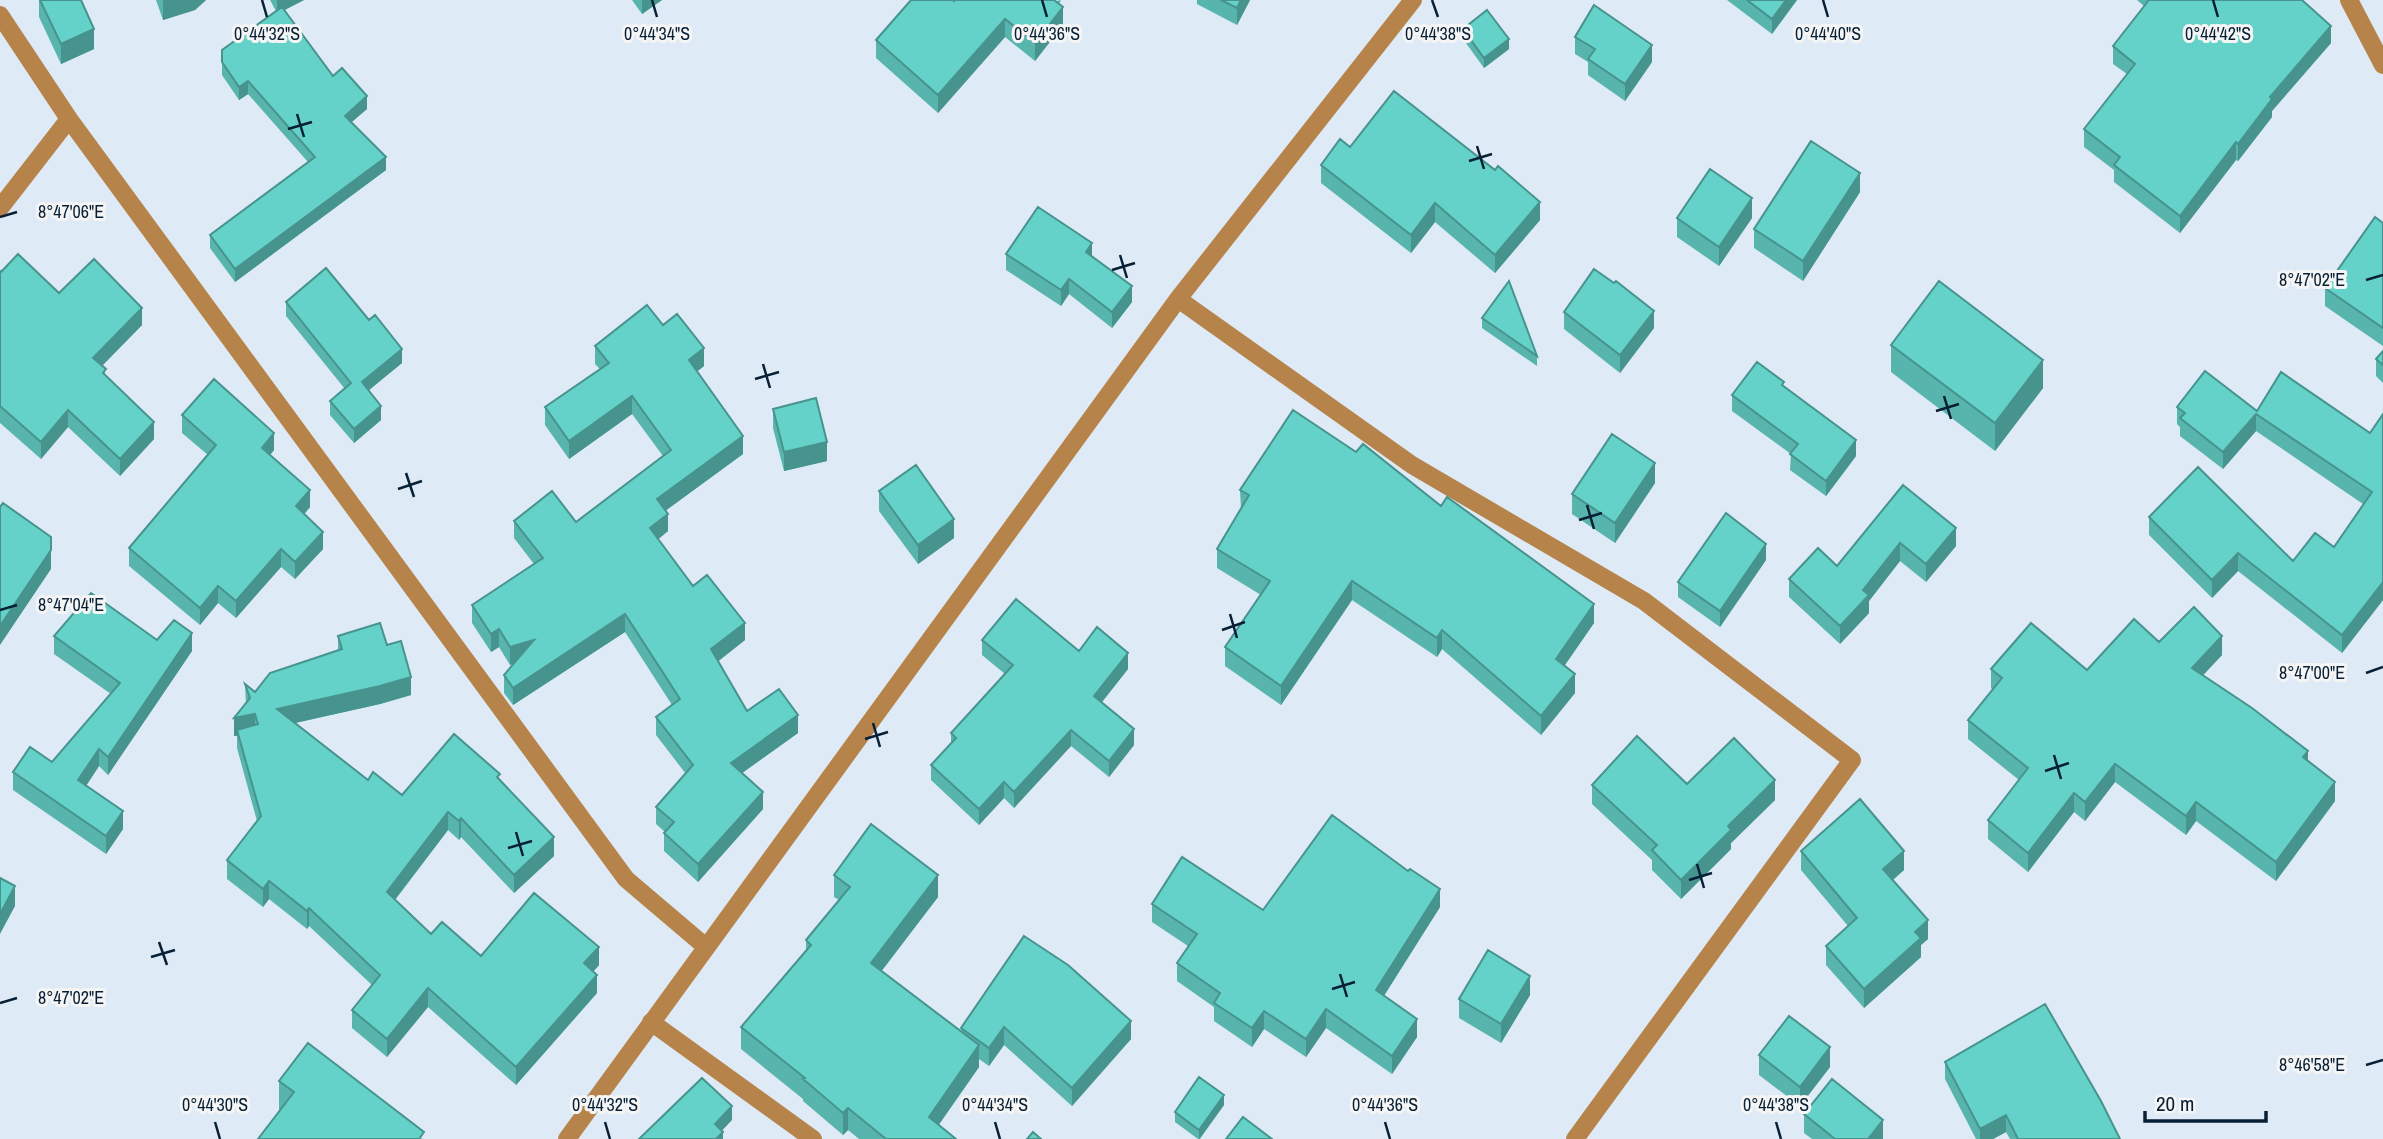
<svg xmlns="http://www.w3.org/2000/svg" width="2383" height="1139" font-family="'Archivo Narrow',sans-serif">
	<style>
		.lines { fill: none; stroke-linecap: round; stroke-linejoin: round }
		.minor { stroke: #b6844b; stroke-width: 18 }
		.wall { fill: #57b5ad }
		.shaded-wall { fill: #47938d }
		.building { fill: #65d2c9; stroke: #47938d; stroke-width: 2 }
		.ticks { fill: none; stroke: #082035; stroke-width: 2.5 }
		.ticks-label { font-size: 18px; text-anchor: middle; fill: #082035; stroke: #f5f5f5; stroke-width: 6; stroke-linejoin: round; paint-order: stroke }
	</style>
	<rect width="100%" height="100%" fill="#deeaf5"/>
	<g class="lines">
		<path class="minor" d="M2349,0L2383,65
			M0,15L69,119L626,879L706,947
			M0,208L69,119
			M1178,299L1412,465L1644,601L1852,760L1575,1139
			M651,1022L813,1139
			M567,1139L1178,299L1413,0"/>
	</g>
	<path class="wall" d="M39,0H81L94,49L61,64L39,17Z
		M156,0H206L195,10L163,20Z
		M270,0H304L284,10L333,76L367,109L351,122L386,170L235,282L210,248V235L308,162L248,94L239,100L222,75V50L276,11Z
		M632,0H662L642,14Z
		M1061,0L1059,4L1063,25L1035,61L1005,37L938,113L876,58V40Z
		M1197,0H1250L1237,25L1197,4Z
		M1727,0H1797L1772,34Z
		M2137,0H2302L2331,43L2272,111V117L2238,161L2236,160L2180,233L2114,182V170L2084,147V129L2127,74L2113,64V46L2144,6Z
		M1463,29L1509,49L1484,68L1463,39Z
		M1575,37L1652,62L1625,101L1588,75V62L1575,54Z
		M1350,147L1540,220L1495,273L1435,222L1411,253L1321,183V165Z
		M1860,192L1803,281L1754,248V229Z
		M1677,218H1752L1719,266L1677,237Z
		M2383,223V346L2325,306V288Z
		M1006,254L1092,257L1132,302L1112,328L1069,294L1061,306L1006,270Z
		M0,271L142,325L102,366L106,376L154,439L120,476L68,427L41,459L0,423Z
		M286,302L402,363L368,390L381,420L354,443L330,415V401L345,389L286,316Z
		M1564,312L1654,328L1620,373L1564,329Z
		M1482,318L1537,356V366L1482,328Z
		M663,325L704,366L697,371L743,454L666,510L668,531L658,539L693,586L745,640L718,661L747,711L798,733L742,773L763,809L698,882L664,851V833L665,832L656,824V807L686,774L656,735V717L672,705L625,632L513,705L504,693V675L514,663L510,665L499,647L491,652L472,623V605L534,564L514,538V521L576,522L663,456L632,414L569,459L545,425V407L600,369L595,364V346Z
		M1891,345L2043,388L1995,451L1891,372Z
		M2383,351V383L2376,376V359Z
		M1784,387L1856,456L1826,496L1790,470L1791,454L1732,411V395Z
		M2177,407L2257,411L2370,433L2383,600L2342,653L2238,571L2212,598L2149,535V517L2293,561L2334,547L2363,504L2256,431L2223,469L2180,436V427L2177,424Z
		M773,409L827,461L784,471L773,428Z
		M182,415L274,450L270,455L310,507L304,514L323,549L295,579L281,567L236,618L218,603L200,625L129,566V548L208,455L182,433Z
		M1356,452L1441,506L1594,623L1564,666L1575,693L1541,735L1442,649L1437,657L1352,600L1281,705L1225,666V647L1261,595L1217,568V549L1241,509L1240,490Z
		M1655,483L1615,543L1572,514V494Z
		M1903,485L1956,546L1926,582L1900,561L1869,601V613L1840,644L1789,597V579L1837,566Z
		M879,491L954,538L918,564L879,511Z
		M1766,560L1720,627L1678,597V582Z
		M54,636L157,640L192,651L108,775L99,766L86,786L123,829L106,854L13,790V772L52,762L111,694L54,654Z
		M338,636L387,645L411,695L380,704L295,723L368,780L402,795L500,779L554,856L514,893L461,837L459,840L448,830L395,900L431,934L481,956L599,965L593,972L597,993L516,1085L428,1007L387,1057L352,1028V1010L372,985L309,926L307,929L269,899L263,907L227,879V860L257,821L237,748V736H234L246,704L245,684L255,692L338,651Z
		M982,640L1079,651L1128,669L1102,702L1134,745L1109,777L1071,746L1014,808L1004,798L979,825L931,780V765L951,744V733L1005,674L982,655Z
		M2159,642L2222,655L2203,675L2308,761L2335,801L2276,881L2196,821L2186,835L2115,782L2085,821L2074,812L2028,872L1988,839V820L2019,780L1968,739V720L1993,690L1991,688V669L2087,670Z
		M1687,784L1775,800L1731,843V849L1681,899L1652,870V860L1592,804V785Z
		M1801,851L1904,870L1893,880L1928,939L1921,945V957L1864,1008L1826,965V946L1848,926L1801,870Z
		M834,875L938,897L881,971L961,1032V1028L1024,936L1131,1039L1072,1106L1004,1045L989,1066L979,1059V1067L938,1125L956,1139H859L848,1130L843,1135L803,1101V1099L741,1049V1027L806,950V940L839,900L834,897Z
		M1152,904L1263,910L1440,907L1384,996L1417,1037L1392,1074L1326,1028L1306,1057L1264,1029L1252,1047L1214,1021V1007L1177,981V963L1188,946L1152,922Z
		M1530,995L1501,1043L1459,1018V999Z
		M1759,1055L1830,1067L1800,1106L1759,1075Z
		M1945,1062L2120,1139H2010L2006,1132L1993,1139H1976L1945,1079Z
		M279,1081L424,1139L279,1112Z
		M1224,1105L1200,1139H1198L1175,1122V1112Z
		M1804,1114L1883,1139H1812L1804,1133Z"/>
	<path class="shaded-wall" d="M163,0H206L195,10L163,20Z
		M277,0H304L277,14Z
		M642,0H662L642,14Z
		M1241,0H1250L1237,25V8Z
		M1786,0H1797L1772,34V19Z
		M1063,7V25L1035,61V43Z
		M1005,19V37L938,113V95Z
		M2331,26V43L2272,111V117L2238,161V144L2270,97Z
		M94,29V49L61,64V44Z
		M1509,39V49L1484,68V58Z
		M1652,45V62L1625,101V84Z
		M248,81V94L239,100V87Z
		M367,96V109L345,128V116Z
		M2236,142V160L2180,233V216Z
		M386,157V170L235,282V269Z
		M1860,173V192L1803,281V261Z
		M1752,198V218L1719,266V247Z
		M1540,202V220L1495,273V255Z
		M1435,203V222L1411,253V235Z
		M1092,243V259L1086,252Z
		M1069,279V294L1061,306V290Z
		M1132,286V302L1112,328V312Z
		M142,308V325L93,375V358Z
		M1654,311V328L1620,373V355Z
		M704,348V366L689,378V360Z
		M402,349V363L362,396V382Z
		M2043,360V388L1995,451V423Z
		M632,396V414L569,459V441Z
		M381,406V420L354,443V429Z
		M68,410V427L41,459V442Z
		M2256,414V431L2223,469V452Z
		M154,422V439L120,476V459Z
		M274,433V450L262,465V448Z
		M743,436V454L657,517V499Z
		M1856,440V456L1826,496V481Z
		M827,442V461L784,471V452Z
		M1655,463V483L1615,543V523Z
		M310,490V507L296,524V506Z
		M668,514V531L650,546V528Z
		M954,519V538L918,564V545Z
		M1956,528V546L1926,582V564Z
		M323,532V549L295,579V562Z
		M1900,543V561L1869,601V613L1840,644V626L1863,590Z
		M1766,544V560L1720,627V611Z
		M281,549V567L236,618V601Z
		M51,550V569L0,645V626Z
		M2238,553V571L2212,598V580Z
		M1352,581V600L1281,705V686Z
		M2383,582V600L2342,653V635Z
		M218,586V603L200,625V608Z
		M1594,604V623L1556,678V659Z
		M625,614V632L513,705V688Z
		M745,623V640L711,667V649Z
		M499,629V647L491,652V634Z
		M1442,630V649L1437,657V638Z
		M192,633V651L108,775V757Z
		M2222,636V655L2192,687V668Z
		M534,640V657L510,665V647Z
		M1128,653V669L1094,712V696Z
		M1575,674V693L1541,735V716Z
		M411,677V695L380,704L277,727V709Z
		M255,714V732L237,730V736H234V718Z
		M798,715V733L731,781V763Z
		M1134,729V745L1109,777V761Z
		M1071,730V746L1014,808V792Z
		M99,749V766L78,798V780Z
		M2308,751V770L2303,757Z
		M2115,764V782L2085,821V802Z
		M1775,780V800L1731,843V849L1681,899V880L1728,826Z
		M1004,782V798L979,825V809Z
		M2335,782V801L2276,881V862Z
		M763,792V809L698,882V864Z
		M2074,793V812L2028,872V853Z
		M2196,802V821L2186,835V816Z
		M123,811V829L106,854V836Z
		M448,812V830L387,910V892Z
		M461,818V837L459,840V821Z
		M554,837V856L514,893V875Z
		M1904,851V870L1883,888V869Z
		M938,875V897L871,985V963Z
		M269,881V899L263,907V889Z
		M15,886V906L0,934V914Z
		M1440,889V907L1376,1008V990Z
		M309,908V926L307,929V911Z
		M1928,920V939L1921,945V957L1864,1008V989L1915,932Z
		M599,947V965L584,982V963Z
		M597,975V993L516,1085V1067Z
		M1530,976V995L1501,1043V1024Z
		M428,988V1007L387,1057V1039Z
		M1326,1009V1028L1306,1057V1039Z
		M1264,1011V1029L1252,1047V1028Z
		M1417,1019V1037L1392,1074V1056Z
		M1131,1021V1039L1072,1106V1088Z
		M1004,1027V1045L989,1066V1048Z
		M979,1045V1067L929,1139V1117Z
		M1830,1047V1067L1800,1106V1087Z
		M1224,1095V1105L1199,1139V1130Z
		M732,1106V1120L715,1138V1124Z
		M848,1108V1130L843,1135V1113Z
		M2006,1115V1132L1993,1139H1980V1129Z
		M1883,1120V1139H1868Z
		M723,1132V1139H716Z"/>
	<path class="building" d="M40,0H81L94,29L61,44Z
		M911,0H952L954,1V0H1054L1063,7L1035,43L1005,19L938,95L876,40Z
		M1221,0H1241L1237,8Z
		M1747,0H1786L1772,19Z
		M2149,0H2302L2331,26L2270,97L2272,99L2238,144L2236,142L2180,216L2114,165L2120,157L2084,129L2135,64L2113,46Z
		M1594,5L1652,45L1625,84L1588,59L1595,49L1575,37Z
		M282,7L333,76L342,68L367,96L345,116L386,157L235,269L210,235L315,157L248,81L239,87L222,62V50Z
		M1487,10L1509,39L1484,58L1463,29Z
		M1394,91L1495,170L1498,166L1540,202L1495,255L1435,203L1411,235L1321,165L1340,139L1350,147Z
		M1811,141L1860,173L1803,261L1754,229Z
		M1710,169L1752,198L1719,247L1677,218Z
		M1038,207L1092,243L1086,252L1132,286L1112,312L1069,279L1061,290L1006,254Z
		M2375,217L2383,223V328L2325,288Z
		M18,254L59,293L94,259L142,308L93,358L106,369L103,373L154,422L120,459L68,410L41,442L0,406V271L1,272Z
		M326,268L369,320L375,315L402,349L362,382L381,406L354,429L330,401L351,383L286,302Z
		M1594,269L1614,283L1616,281L1654,311L1620,355L1564,312Z
		M1509,281L1537,356L1482,318Z
		M1939,281L2043,360L1995,423L1891,345Z
		M647,305L663,325L677,314L704,348L689,360L743,436L657,499L668,514L650,528L693,586L707,575L745,623L711,649L747,711L779,689L798,715L731,763L763,792L698,864L664,833L674,822L656,807L693,765L656,717L680,699L625,614L513,688L504,675L534,640L510,647L499,629L491,634L472,605L543,558L514,521L552,491L576,522L671,450L632,396L569,441L545,407L609,363L595,346Z
		M2383,351V365L2376,359Z
		M1757,362L1784,382L1782,385L1856,440L1826,481L1790,454L1798,444L1732,395Z
		M2205,371L2257,411L2281,372L2370,433L2383,414V582L2342,635L2238,553L2212,580L2149,517L2198,467L2293,561L2315,533L2334,547L2372,492L2256,414L2223,452L2180,418L2185,413L2177,407Z
		M214,379L274,433L262,448L310,490L296,506L323,532L295,562L281,549L236,601L218,586L200,608L129,548L216,445L182,415Z
		M816,398L827,442L784,452L773,409Z
		M1293,410L1356,452L1363,444L1441,506L1447,497L1594,604L1556,659L1575,674L1541,716L1442,630L1437,638L1352,581L1281,686L1225,647L1270,581L1217,549L1249,495L1240,490Z
		M1612,434L1655,463L1615,523L1572,494Z
		M916,465L954,519L918,545L879,491Z
		M1903,485L1956,528L1926,564L1900,543L1863,590L1869,595L1840,626L1789,579L1818,548L1837,566Z
		M3,503L51,537V550L0,626V507Z
		M1726,513L1766,544L1720,611L1678,582Z
		M91,593L157,640L174,620L192,633L108,757L99,749L78,780L123,811L106,836L13,772L30,747L52,762L120,683L54,636Z
		M1016,599L1079,651L1097,627L1128,653L1094,696L1134,729L1109,761L1071,730L1014,792L1004,782L979,809L931,765L956,738L951,733L1013,665L982,640Z
		M2194,607L2222,636L2192,668L2252,708L2308,751L2303,757L2335,782L2276,862L2196,802L2186,816L2115,764L2085,802L2074,793L2028,853L1988,820L2028,768L1968,720L2002,678L1991,669L2031,623L2087,670L2134,619L2159,642Z
		M380,623L387,645L401,641L411,677L380,686L277,709L368,780L373,772L402,795L454,734L500,774L497,777L554,837L514,875L461,818L459,821L448,812L387,892L431,934L442,922L481,956L534,893L599,947L584,963L597,975L516,1067L428,988L387,1039L352,1010L380,975L309,908L307,911L269,881L263,889L227,860L261,816L237,730L258,724L255,714L234,718L250,698L245,684L255,692L270,673L342,649L338,636Z
		M1637,736L1687,784L1734,738L1775,780L1728,826L1731,830L1681,880L1652,850L1657,845L1592,785Z
		M1860,799L1904,851L1883,869L1928,920L1915,932L1921,938L1864,989L1826,946L1857,918L1801,851Z
		M1332,815L1408,871L1410,869L1440,889L1376,990L1417,1019L1392,1056L1326,1009L1306,1039L1264,1011L1252,1028L1214,1003L1220,993L1177,963L1197,934L1152,904L1182,857L1263,910Z
		M871,824L938,875L871,963L979,1045L929,1117L956,1139H886L848,1108L843,1113L803,1079L805,1078L741,1027L811,945L806,940L850,887L834,875Z
		M0,878L15,886L0,914Z
		M1024,936L1068,965L1131,1021L1072,1088L1004,1027L989,1048L961,1028Z
		M1488,950L1530,976L1501,1024L1459,999Z
		M2045,1004L2101,1101L2120,1139H2018L2006,1115L1980,1129L1945,1062Z
		M1789,1016L1830,1047L1800,1087L1759,1055Z
		M308,1043L424,1132L419,1139H258L294,1092L279,1081Z
		M1199,1077L1224,1095L1199,1130L1175,1112Z
		M702,1078L732,1106L715,1124L723,1132L716,1139H639Z
		M1832,1079L1883,1120L1868,1139H1835L1804,1114Z
		M1243,1117L1272,1139H1226Z
		M1033,1132L1041,1139H1027Z"/>
	<path class="ticks" d="M262,0L267,17M652,0L657,17M1042,0L1047,17M1432,0L1438,17M1823,0L1828,17M2213,0L2218,17M297,114L304,137M288,129L312,122M1477,146L1484,169M1469,161L1492,154M0,217L17,212M1120,255L1127,278M1112,270L1135,263M2366,280L2383,275M763,364L770,388M755,379L779,372M1944,396L1951,419M1936,411L1959,404M406,473L414,497M398,489L422,481M1587,505L1594,529M1579,520L1602,513M0,610L17,605M1230,614L1237,638M1222,630L1245,622M2366,673L2383,667M873,723L880,747M865,739L888,732M2054,755L2061,779M2045,771L2069,763M516,832L523,856M508,848L532,841M1697,864L1704,888M1689,880L1712,873M159,942L167,965M151,957L175,950M1340,974L1347,997M1332,989L1355,982M0,1003L17,998M2366,1065L2383,1060M215,1122L220,1139M605,1122L610,1139M995,1122L1000,1139M1385,1122L1390,1139M1776,1122L1781,1139"/>
	<g class="ticks-label">
		<text x="2218" y="40">0°44'42"S</text>
		<text x="267" y="40">0°44'32"S</text>
		<text x="657" y="40">0°44'34"S</text>
		<text x="1047" y="40">0°44'36"S</text>
		<text x="1438" y="40">0°44'38"S</text>
		<text x="1828" y="40">0°44'40"S</text>
		<text x="71" y="218">8°47'06"E</text>
		<text x="2312" y="286">8°47'02"E</text>
		<text x="71" y="611">8°47'04"E</text>
		<text x="2312" y="679">8°47'00"E</text>
		<text x="71" y="1004">8°47'02"E</text>
		<text x="2312" y="1071">8°46'58"E</text>
		<text x="215" y="1111">0°44'30"S</text>
		<text x="605" y="1111">0°44'32"S</text>
		<text x="995" y="1111">0°44'34"S</text>
		<text x="1385" y="1111">0°44'36"S</text>
		<text x="1776" y="1111">0°44'38"S</text>
	</g>
	<path d="M2145 1111v10h121v-10" fill="none" stroke="#082035" stroke-width="3.5"/>
	<text x="2156" y="1111" font-size="21" fill="#082035" stroke="#f5f5f5" stroke-width="5" paint-order="stroke">20 m</text>
</svg>
